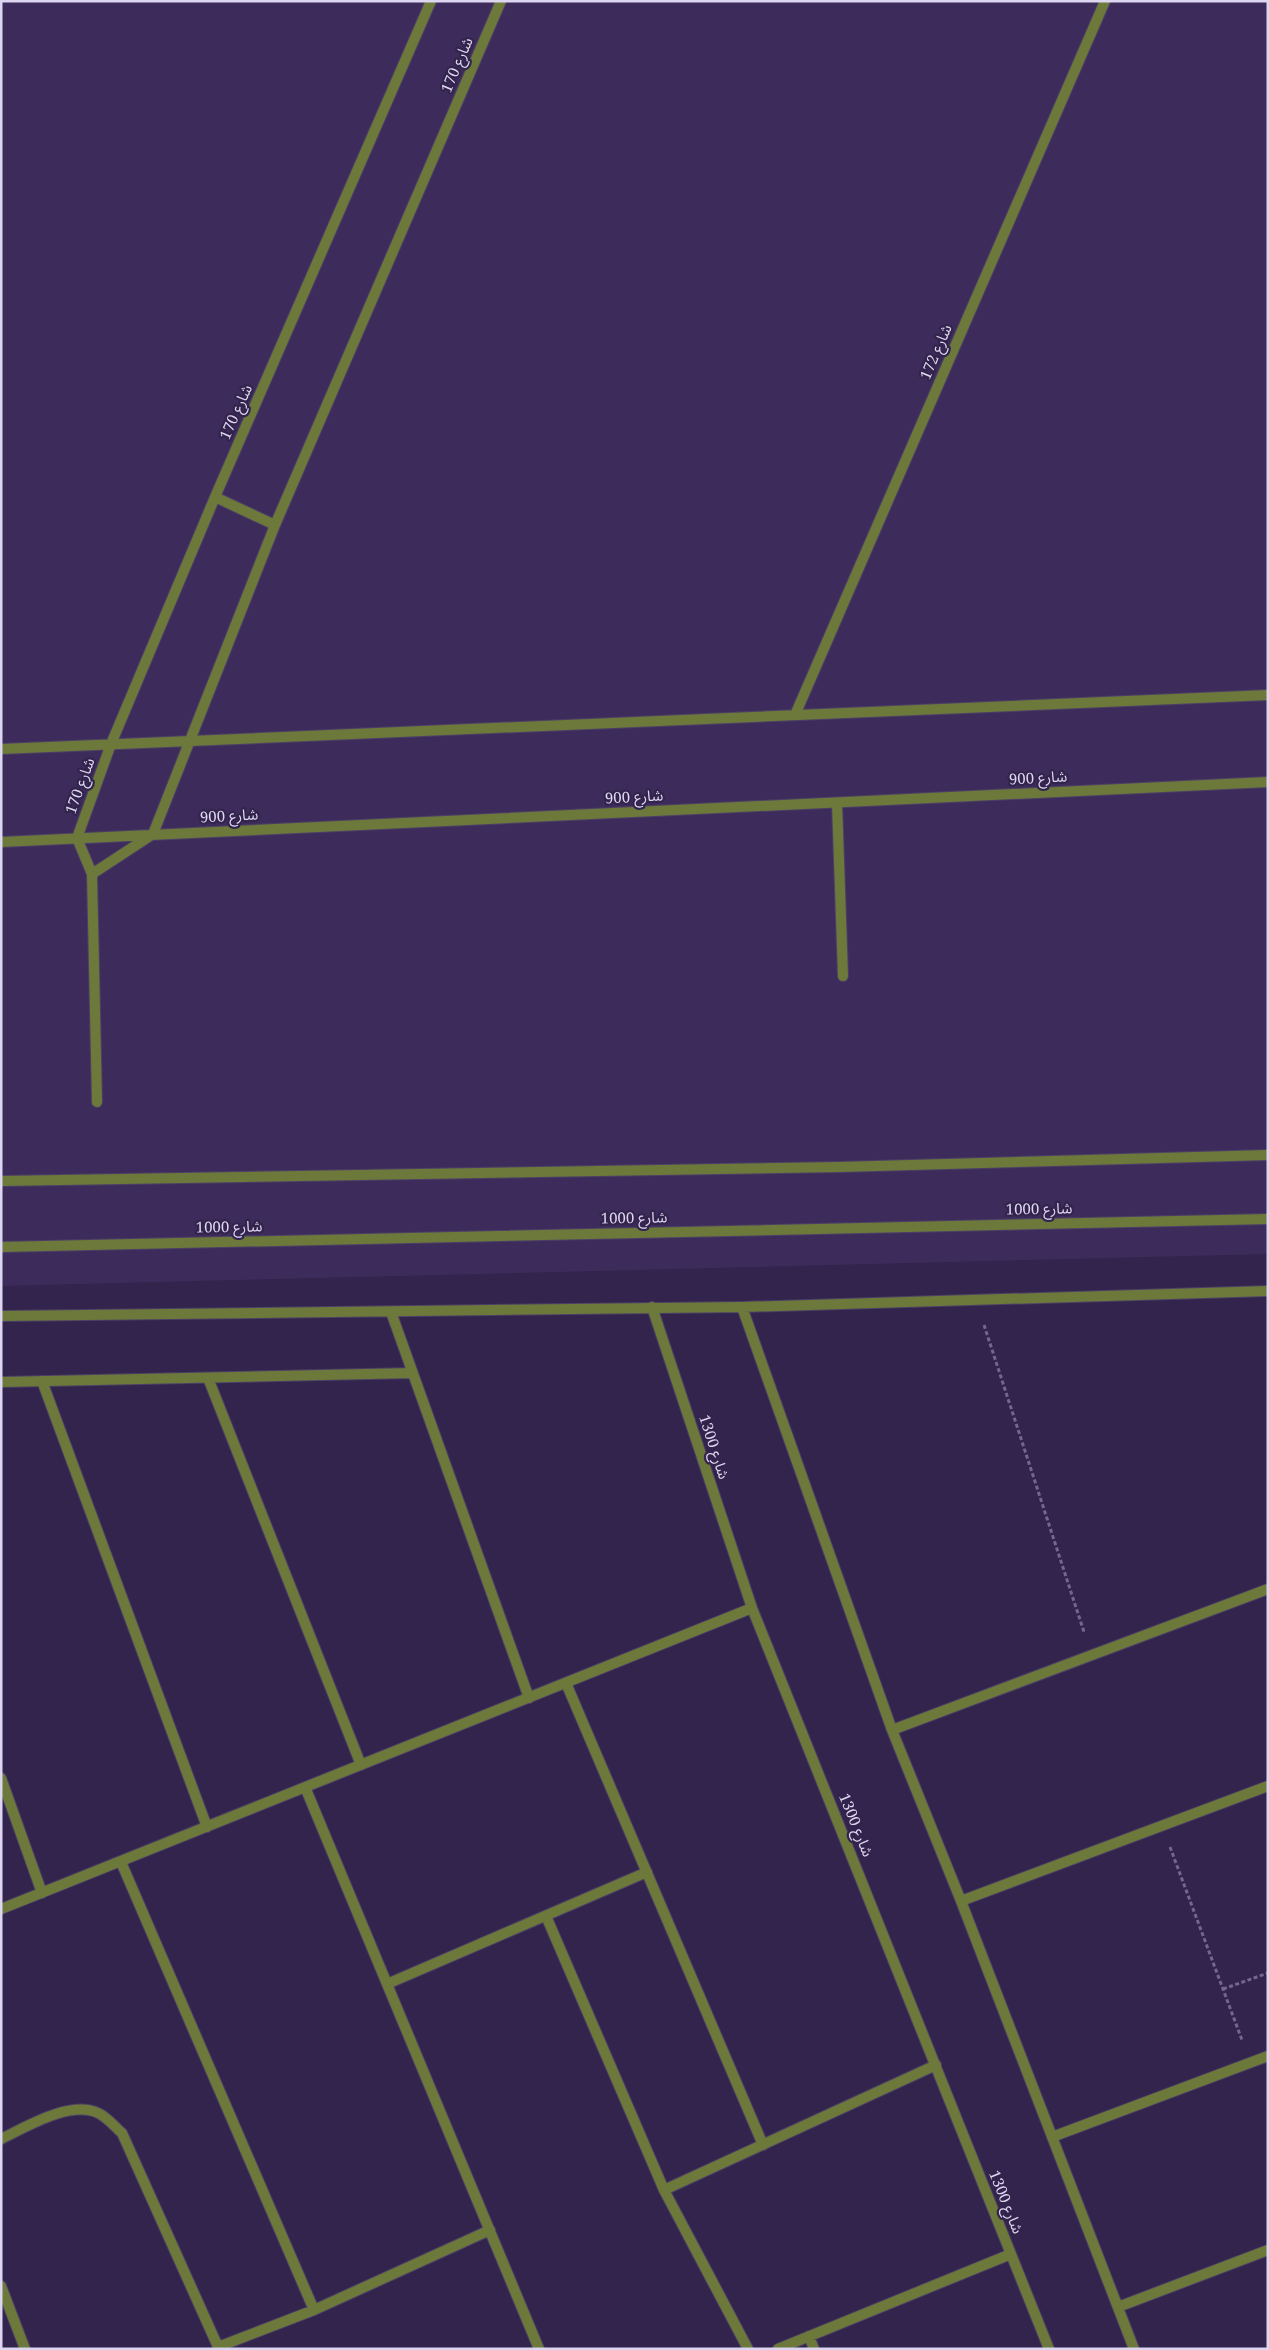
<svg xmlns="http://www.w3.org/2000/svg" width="1269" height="2350" font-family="'Noto Serif','Noto Sans Arabic',serif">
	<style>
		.built { fill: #3d2c5b }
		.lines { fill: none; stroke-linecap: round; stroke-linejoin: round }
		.service-casing { stroke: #4d4066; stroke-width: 12 }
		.minor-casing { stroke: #4d4066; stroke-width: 12 }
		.tertiary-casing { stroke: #4d4066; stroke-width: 12 }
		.path { stroke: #73678a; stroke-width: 3; stroke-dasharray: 4 2.5; stroke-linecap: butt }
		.service { stroke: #6c793a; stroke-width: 10 }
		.minor { stroke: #6c793a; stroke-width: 10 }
		.tertiary { stroke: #6c793a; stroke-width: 10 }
		.labels { text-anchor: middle; stroke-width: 4.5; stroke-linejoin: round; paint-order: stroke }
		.street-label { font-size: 15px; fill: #ddd6f0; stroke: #32244c }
	</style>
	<rect width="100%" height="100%" fill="#32244c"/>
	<path class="built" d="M1,1H1268V1254L1,1286Z"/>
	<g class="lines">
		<defs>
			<path id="service" d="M215,497L275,525
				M795,715L1105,1
				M1,749L1268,695
				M837,803L843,976
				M1,842L1268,782
				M92,874L153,834L275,525L501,1
				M97,1102L92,874L77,838L111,744L215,497L431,1"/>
			<path id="minor" d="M652,1307L752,1608L1049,2349
				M742,1307L892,1730L961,1901L1134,2349
				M391,1312L529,1698
				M1,1316L742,1307L1268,1291
				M208,1378L361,1765
				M42,1381L207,1827
				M1,1382L413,1373
				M566,1683L763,2145
				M892,1730L1268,1589
				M1,1778L42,1893
				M305,1787L539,2349
				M121,1862L314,2310
				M961,1901L1268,1786
				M1,1909L752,1608
				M546,1916L664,2190L748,2349
				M387,1984L647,1872
				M1052,2137L1268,2056
				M1,2139C26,2127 70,2100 98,2113C107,2117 115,2127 122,2133L219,2349
				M664,2190L936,2065
				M1,2286L25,2349
				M1118,2307L1268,2250
				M809,2336L814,2349
				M218,2347L314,2310L490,2230
				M778,2349L1011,2254"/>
			<path id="tertiary" d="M1,1181L839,1167L1268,1155
				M1,1247L1268,1219"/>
		</defs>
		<use href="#service" class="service-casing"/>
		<use href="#minor" class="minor-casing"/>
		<use href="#tertiary" class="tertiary-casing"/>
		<path class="path" d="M984,1325L1084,1632
			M1170,1847L1242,2040
			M1223,1989L1268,1973"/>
		<use href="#service" class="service"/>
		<use href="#minor" class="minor"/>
		<use href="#tertiary" class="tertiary"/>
	</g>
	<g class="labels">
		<g class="street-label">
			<text transform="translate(457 65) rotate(-67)" y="5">شارع 170</text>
			<text transform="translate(936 352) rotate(-67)" y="5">شارع 172</text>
			<text transform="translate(236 412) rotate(-66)" y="5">شارع 170</text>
			<text transform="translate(1038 778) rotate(-3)" y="5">شارع 900</text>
			<text transform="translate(80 786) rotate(-70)" y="5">شارع 170</text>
			<text transform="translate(634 797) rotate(-3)" y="5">شارع 900</text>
			<text transform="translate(229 816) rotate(-3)" y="5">شارع 900</text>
			<text transform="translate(1039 1209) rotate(-1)" y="5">شارع 1000</text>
			<text transform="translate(634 1218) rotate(-1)" y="5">شارع 1000</text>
			<text transform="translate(229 1227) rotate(-1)" y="5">شارع 1000</text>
			<text transform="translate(714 1447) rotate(72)" y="5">شارع 1300</text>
			<text transform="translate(856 1825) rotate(68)" y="5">شارع 1300</text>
			<text transform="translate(1006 2202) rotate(68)" y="5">شارع 1300</text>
		</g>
	</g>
	<rect width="1269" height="2350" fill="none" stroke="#ddd6f0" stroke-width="5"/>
</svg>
